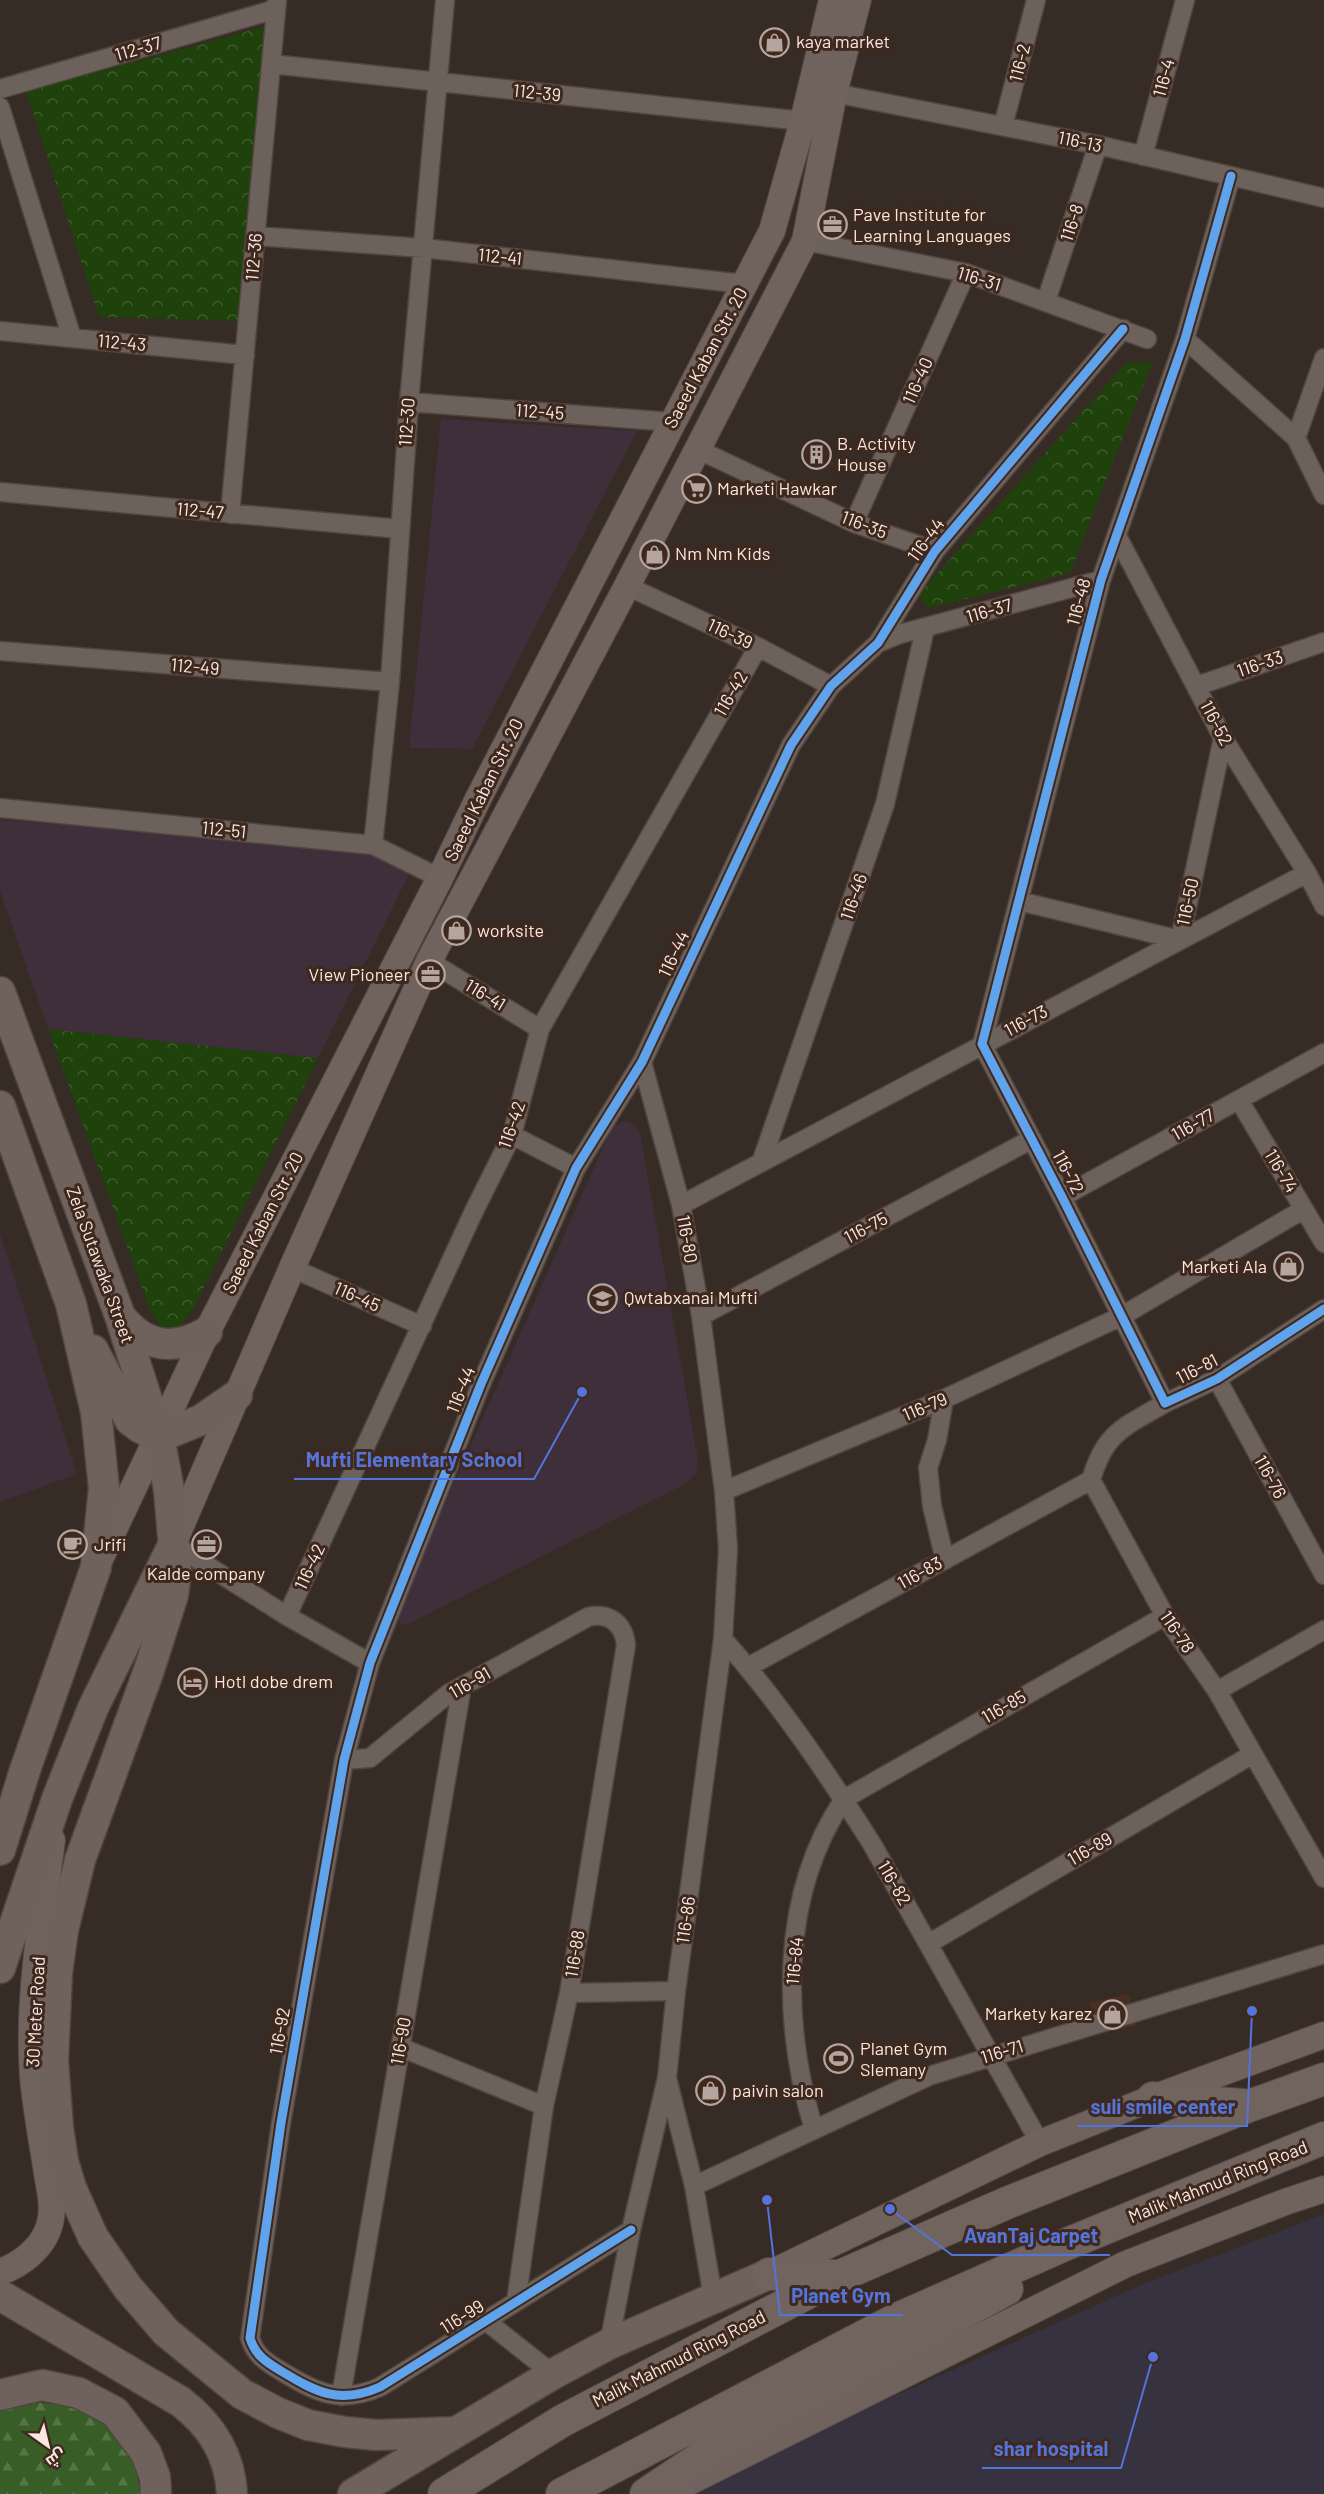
<svg xmlns="http://www.w3.org/2000/svg" width="1324" height="2494" font-family="Barlow,Cairo,sans-serif">
	<style>
		.built { fill: #492e21 }
		.education { fill: #3e2f3a }
		.medical { fill: #373240 }
		.forest { fill: url(#forest-firs) }
		.park { fill: url(#park-crowns) }
		.lines { fill: none; stroke-linecap: round; stroke-linejoin: round }
		.minor-casing { stroke: #504641; stroke-width: 21 }
		.secondary-casing { stroke: #504641; stroke-width: 28 }
		.primary-casing { stroke: #504641; stroke-width: 33 }
		.trunk-casing { stroke: #504641; stroke-width: 34 }
		.minor { stroke: #6d615c; stroke-width: 18 }
		.secondary { stroke: #70625d; stroke-width: 26 }
		.primary { stroke: #6f615b; stroke-width: 30 }
		.trunk { stroke: #71645e; stroke-width: 32 }
		.cycleway-casing { stroke: #3f281d; stroke-width: 13 }
		.cycleway { stroke: #60a3ed; stroke-width: 9 }
		.labels { text-anchor: middle; stroke-width: 6; stroke-linejoin: round; paint-order: stroke }
		.poi-label { font-size: 18px; fill: #f8e8e1; stroke: #3f281d; text-anchor: start }
		.street-label { font-size: 18px; fill: #f8e8e1; stroke: #3f281d }
		.leader { fill: none; stroke: #5474da; stroke-width: 2 }
		.callout-dot { fill: #5474da; stroke: #3f281d; stroke-width: 2 }
		.callout-label { font-size: 20px; text-anchor: middle; font-weight: bold; fill: #5474da; stroke: #3f281d; stroke-width: 6; stroke-linejoin: round; paint-order: stroke }
	</style>
	<defs>
		<pattern id="forest-firs" width="22" height="20" patternUnits="userSpaceOnUse" patternTransform="scale(1.5)"><rect width="22" height="20" fill="#385d27"/><path d="M5 1l3.5 6h-7zM16 11l3.5 6h-7z" fill="#567446"/></pattern>
		<pattern id="park-crowns" width="20" height="18" patternUnits="userSpaceOnUse" patternTransform="scale(1.5)"><rect width="20" height="18" fill="#1f410c"/><path d="M2 6a3 3 0 1 1 6 0M12 15a3 3 0 1 1 6 0" fill="none" stroke="#405c2f"/></pattern>
	</defs>
	<rect width="100%" height="100%" fill="#372b25"/>
	<path class="built" d="M1129,1994L1136,2026L1097,2034L1090,2002Z"/>
	<path class="education" d="M441,419L637,431L472,749L409,748Z
		M0,820L407,849L412,868L318,1058L48,1029L0,891Z
		M624,1121L634,1124L640,1133L698,1460L696,1474L685,1484L408,1624H401L396,1614L608,1136L614,1127Z
		M0,1233L77,1474L0,1502Z"/>
	<path class="medical" d="M1324,2214V2494H692L815,2432L1136,2287Z"/>
	<path class="forest" d="M29,2401L67,2406L94,2415L122,2441L135,2464L141,2494H0V2411Z"/>
	<path class="park" d="M267,26L238,321L99,317L26,91Z
		M1127,362L1152,363L1070,573L929,608L918,595Z
		M48,1029L318,1058L193,1309L181,1326L166,1331L156,1321L149,1307Z"/>
	<g class="lines">
		<defs>
			<path id="minor" d="M271,64L803,121
				M0,89L276,9
				M834,93L1098,145L1324,198
				M0,107L72,338
				M1003,126L1036,0
				M1143,156L1185,0
				M1231,176L1185,339L1101,580L982,1044L1062,1197L1165,1403L1217,1379L1324,1309
				M256,236L423,248L744,284
				M805,241L966,273L1147,339
				M1046,301L1098,145
				M0,331L245,355
				M1185,339L1296,438L1324,495
				M409,402L672,422
				M1296,438L1324,358
				M697,449L854,523L935,551
				M0,492L400,529
				M230,514L277,0
				M854,523L966,273
				M1117,536L1223,738L1307,873L1324,906
				M627,586L758,647L831,686
				M878,643L900,634L1101,580
				M0,651L390,682
				M1197,686L1324,642
				M0,808L373,845L440,878
				M373,845L390,682L409,402L445,0
				M1019,901L1180,940L1223,738
				M429,961L540,1029
				M1239,1100L1324,1243
				M512,1135L576,1168
				M762,1160L885,804L925,629
				M1062,1197L1324,1053
				M681,1205L1307,873
				M292,1268L422,1326
				M701,1316L1032,1139
				M1217,1379L1324,1575
				M944,1399L937,1440L928,1468L932,1506L945,1560
				M1165,1403C1125,1427 1105,1431 1091,1480L1165,1616L1217,1691L1324,1878
				M724,1491L944,1399L1122,1316L1304,1209
				M173,1544L287,1616L370,1663
				M287,1616L474,1211L512,1135L540,1029L758,647
				M723,1639C779,1702 827,1773 872,1844L1040,2143
				M748,1667L1091,1480
				M1217,1691L1324,1630
				M344,1760L370,1758L448,1694L588,1617C609,1612 624,1624 626,1645L569,1993L544,2106L516,2302
				M928,1944L1253,1754
				M569,1993L676,1991
				M400,2047L544,2106
				M668,2082L694,2186L713,2297
				M814,2130C782,2023 779,1895 844,1799L1165,1616
				M694,2186L929,2076L1324,1954
				M631,2230L380,2387C339,2405 316,2392 281,2371C266,2362 255,2355 250,2338L281,2123L344,1760L370,1663L481,1384L576,1168L642,1062L791,745L831,686L878,643L935,551L1123,329
				M486,2321L553,2374
				M609,2344L631,2230L667,2078L676,1991L723,1639L728,1549L724,1491L701,1316L681,1205L642,1062
				M341,2396L462,1686"/>
			<path id="secondary" d="M173,1544L292,1268L429,961L627,586L805,241L834,93L858,0
				M100,1559L207,1332L440,878L478,799L772,231L803,121L832,0
				M0,2272C23,2264 47,2245 51,2218C54,2203 49,2188 47,2173C42,2141 36,2109 33,2078C27,1998 42,1919 52,1840
				M769,2274L1040,2143L1153,2098L1324,2035
				M675,2489L1126,2264L1285,2202L1324,2189"/>
			<path id="primary" d="M0,992L120,1316L159,1437L169,1490L176,1571L173,1595L149,1670L80,1860L63,1930L57,1973L53,2061L58,2128L63,2161L71,2188L93,2237L128,2288L166,2332L242,2394L278,2413L308,2425L345,2432L376,2435L456,2432
				M0,1106L71,1304L96,1412L104,1488L96,1567L25,1770L0,1850
				M120,1316C144,1347 173,1352 207,1332
				M93,1350L130,1420L139,1427L159,1437L201,1420L237,1395
				M0,1968L57,1799L93,1708L172,1547
				M0,2295L181,2402C212,2426 230,2455 232,2494
				M0,2395L42,2385L79,2393L115,2412L146,2453L155,2477L156,2494
				M353,2494L553,2374L609,2344L769,2274"/>
			<path id="trunk" d="M1153,2098L1243,2105
				M769,2274L837,2276
				M444,2494L562,2421L840,2276L1009,2202L1249,2106L1324,2079
				M562,2494L895,2320L1062,2246L1324,2138
				M646,2494L715,2448L1007,2289"/>
		</defs>
		<use href="#minor" class="minor-casing"/>
		<use href="#secondary" class="secondary-casing"/>
		<use href="#primary" class="primary-casing"/>
		<use href="#trunk" class="trunk-casing"/>
		<use href="#minor" class="minor"/>
		<use href="#secondary" class="secondary"/>
		<use href="#primary" class="primary"/>
		<use href="#trunk" class="trunk"/>
		<defs>
			<path id="cycleway" d="M1231,176L1185,339L1101,580L982,1044L1062,1197L1165,1403L1217,1379L1324,1309
				M631,2230L380,2387C339,2405 316,2392 281,2371C266,2362 255,2355 250,2338L281,2123L344,1760L370,1663L481,1384L576,1168L642,1062L791,745L831,686L878,643L935,551L1123,329"/>
		</defs>
		<use href="#cycleway" class="cycleway-casing"/>
		<use href="#cycleway" class="cycleway"/>
	</g>
	<defs>
		<symbol id="shop-ring" viewBox="-11 -11 22 22"><circle r="9.5" fill="#3f281d" stroke="#b4a69f" stroke-width="1.5"/><path d="M-5-2.5h2.3a2.7 3.5 0 0 1 5.4 0H5L5.5 6h-11ZM-1.5-2.5h3a1.5 2.3 0 0 0-3 0Z" fill="#b4a69f"/></symbol>
		<symbol id="office-ring" viewBox="-11 -11 22 22"><circle r="9.5" fill="#3f281d" stroke="#b4a69f" stroke-width="1.5"/><path d="M-6-3h4V-5.5h4V-3h4V5H-6ZM-1-4.5V-3h2v-1.5ZM-6 0V1H6V0Z" fill="#b4a69f"/></symbol>
		<symbol id="building-ring" viewBox="-11 -11 22 22"><circle r="9.5" fill="#3f281d" stroke="#b4a69f" stroke-width="1.5"/><path d="M-4-6H4V6H1V3H-1V6H-4ZM-2.5-4.3h1.7v1.8h-1.7ZM.8-4.3h1.7v1.8H.8ZM-2.5-1h1.7V.8h-1.7ZM.8-1h1.7V.8H.8Z" fill="#b4a69f"/></symbol>
		<symbol id="supermarket-ring" viewBox="-11 -11 22 22"><circle r="9.5" fill="#3f281d" stroke="#b4a69f" stroke-width="1.5"/><path d="M-6-5.5h2.5l.6 2H6L4.5 2H-2.5L-4.4-4H-6ZM-1.5 3.2a1.3 1.3 0 1 0 .1 0ZM3 3.2a1.3 1.3 0 1 0 .1 0Z" fill="#b4a69f"/></symbol>
		<symbol id="school-ring" viewBox="-11 -11 22 22"><circle r="9.5" fill="#3f281d" stroke="#b4a69f" stroke-width="1.5"/><path d="M0-5L7-2L0 1L-7-2ZM-4 1L0 2.5L4 1V4Q0 6-4 4Z" fill="#b4a69f"/></symbol>
		<symbol id="cafe-ring" viewBox="-11 -11 22 22"><circle r="9.5" fill="#3f281d" stroke="#b4a69f" stroke-width="1.5"/><path d="M-5.5-4.5H6V0H3Q3 3.5 0 3.5H-2.5Q-5.5 3.5-5.5 0ZM3-3.2v2h1.7v-2ZM-6 4.5H4V6H-6Z" fill="#b4a69f"/></symbol>
		<symbol id="hotel-ring" viewBox="-11 -11 22 22"><circle r="9.5" fill="#3f281d" stroke="#b4a69f" stroke-width="1.5"/><path d="M-6-4.5h1.5V1H6V5H4.5V3h-9V5H-6ZM-4 0a1.8 1.8 0 1 1 3.6 0ZM.5 0V-2.5h3Q6-2.5 6 0Z" fill="#b4a69f"/></symbol>
		<symbol id="stadium-ring" viewBox="-11 -11 22 22"><circle r="9.5" fill="#3f281d" stroke="#b4a69f" stroke-width="1.5"/><path d="M0-5a6.5 5 0 1 0 0 10a6.5 5 0 1 0 0-10ZM-3.5-1.8h7v3.6h-7Z" fill="#b4a69f"/></symbol>
	</defs>
	<g fill-rule="evenodd">
		<use href="#shop-ring" x="758" y="26" width="33" height="33"/>
		<use href="#office-ring" x="816" y="208" width="33" height="33"/>
		<use href="#building-ring" x="800" y="438" width="33" height="33"/>
		<use href="#supermarket-ring" x="680" y="472" width="33" height="33"/>
		<use href="#shop-ring" x="638" y="538" width="33" height="33"/>
		<use href="#shop-ring" x="440" y="914" width="33" height="33"/>
		<use href="#office-ring" x="414" y="958" width="33" height="33"/>
		<use href="#shop-ring" x="1272" y="1250" width="33" height="33"/>
		<use href="#school-ring" x="586" y="1282" width="33" height="33"/>
		<use href="#cafe-ring" x="56" y="1528" width="33" height="33"/>
		<use href="#office-ring" x="190" y="1528" width="33" height="33"/>
		<use href="#hotel-ring" x="176" y="1666" width="33" height="33"/>
		<use href="#shop-ring" x="1096" y="1998" width="33" height="33"/>
		<use href="#stadium-ring" x="822" y="2042" width="33" height="33"/>
		<use href="#shop-ring" x="694" y="2074" width="33" height="33"/>
	</g>
	<g class="labels">
		<g class="poi-label">
			<text x="796" y="48">kaya market</text>
			<text x="853" y="221">Pave Institute for<tspan x="853" dy="21">Learning Languages</tspan></text>
			<text x="837" y="450">B. Activity<tspan x="837" dy="21">House</tspan></text>
			<text x="717" y="495">Marketi Hawkar</text>
			<text x="675" y="560">Nm Nm Kids</text>
			<text x="477" y="937">worksite</text>
			<text x="410" y="981" text-anchor="end">View Pioneer</text>
			<text x="1267" y="1273" text-anchor="end">Marketi Ala</text>
			<text x="624" y="1304">Qwtabxanai Mufti</text>
			<text x="94" y="1551">Jrifi</text>
			<text x="206" y="1580" text-anchor="middle">Kalde company</text>
			<text x="214" y="1688">Hotl dobe drem</text>
			<text x="1092" y="2020" text-anchor="end">Markety karez</text>
			<text x="860" y="2055">Planet Gym<tspan x="860" dy="21">Slemany</tspan></text>
			<text x="732" y="2097">paivin salon</text>
		</g>
		<g class="street-label">
			<text transform="translate(138 49) rotate(-16)" y="6">112-37</text>
			<text transform="translate(1020 63) rotate(-76)" y="6">116-2</text>
			<text transform="translate(1164 78) rotate(-75)" y="6">116-4</text>
			<text transform="translate(537 93) rotate(6)" y="6">112-39</text>
			<text transform="translate(1080 142) rotate(12)" y="6">116-13</text>
			<text transform="translate(1072 223) rotate(-72)" y="6">116-8</text>
			<text transform="translate(254 257) rotate(-85)" y="6">112-36</text>
			<text transform="translate(500 257) rotate(6)" y="6">112-41</text>
			<text transform="translate(979 279) rotate(17)" y="6">116-31</text>
			<text transform="translate(122 343) rotate(5)" y="6">112-43</text>
			<text transform="translate(706 358) rotate(-62)" y="6">Saeed Kaban Str. 20</text>
			<text transform="translate(918 381) rotate(-66)" y="6">116-40</text>
			<text transform="translate(540 412) rotate(4)" y="6">112-45</text>
			<text transform="translate(407 422) rotate(-86)" y="6">112-30</text>
			<text transform="translate(200 511) rotate(5)" y="6">112-47</text>
			<text transform="translate(864 525) rotate(21)" y="6">116-35</text>
			<text transform="translate(926 540) rotate(-54)" y="6">116-44</text>
			<text transform="translate(1079 602) rotate(-75)" y="6">116-48</text>
			<text transform="translate(989 611) rotate(-16)" y="6">116-37</text>
			<text transform="translate(730 634) rotate(25)" y="6">116-39</text>
			<text transform="translate(1260 664) rotate(-19)" y="6">116-33</text>
			<text transform="translate(195 667) rotate(5)" y="6">112-49</text>
			<text transform="translate(731 694) rotate(-60)" y="6">116-42</text>
			<text transform="translate(1216 723) rotate(62)" y="6">116-52</text>
			<text transform="translate(484 790) rotate(-64)" y="6">Saeed Kaban Str. 20</text>
			<text transform="translate(224 830) rotate(6)" y="6">112-51</text>
			<text transform="translate(854 897) rotate(-71)" y="6">116-46</text>
			<text transform="translate(1188 902) rotate(-78)" y="6">116-50</text>
			<text transform="translate(674 954) rotate(-65)" y="6">116-44</text>
			<text transform="translate(485 995) rotate(31)" y="6">116-41</text>
			<text transform="translate(1026 1021) rotate(-28)" y="6">116-73</text>
			<text transform="translate(512 1125) rotate(-71)" y="6">116-42</text>
			<text transform="translate(1193 1125) rotate(-29)" y="6">116-77</text>
			<text transform="translate(1281 1171) rotate(59)" y="6">116-74</text>
			<text transform="translate(1068 1172) rotate(62)" y="6">116-72</text>
			<text transform="translate(263 1223) rotate(-63)" y="6">Saeed Kaban Str. 20</text>
			<text transform="translate(866 1228) rotate(-28)" y="6">116-75</text>
			<text transform="translate(687 1239) rotate(80)" y="6">116-80</text>
			<text transform="translate(100 1265) rotate(70)" y="6">Zela Sutawaka Street</text>
			<text transform="translate(357 1297) rotate(24)" y="6">116-45</text>
			<text transform="translate(1197 1369) rotate(-27)" y="6">116-81</text>
			<text transform="translate(461 1390) rotate(-68)" y="6">116-44</text>
			<text transform="translate(925 1407) rotate(-23)" y="6">116-79</text>
			<text transform="translate(1270 1477) rotate(61)" y="6">116-76</text>
			<text transform="translate(310 1567) rotate(-65)" y="6">116-42</text>
			<text transform="translate(920 1573) rotate(-29)" y="6">116-83</text>
			<text transform="translate(1177 1632) rotate(56)" y="6">116-78</text>
			<text transform="translate(470 1683) rotate(-30)" y="6">116-91</text>
			<text transform="translate(1004 1707) rotate(-30)" y="6">116-85</text>
			<text transform="translate(1090 1849) rotate(-30)" y="6">116-89</text>
			<text transform="translate(894 1883) rotate(60)" y="6">116-82</text>
			<text transform="translate(686 1920) rotate(-82)" y="6">116-86</text>
			<text transform="translate(575 1954) rotate(-81)" y="6">116-88</text>
			<text transform="translate(795 1961) rotate(-85)" y="6">116-84</text>
			<text transform="translate(36 2012) rotate(-87)" y="6">30 Meter Road</text>
			<text transform="translate(280 2031) rotate(-80)" y="6">116-92</text>
			<text transform="translate(401 2041) rotate(-80)" y="6">116-90</text>
			<text transform="translate(1002 2052) rotate(-17)" y="6">116-71</text>
			<text transform="translate(1218 2182) rotate(-22)" y="6">Malik Mahmud Ring Road</text>
			<text transform="translate(462 2317) rotate(-32)" y="6">116-99</text>
			<text transform="translate(679 2359) rotate(-27)" y="6">Malik Mahmud Ring Road</text>
		</g>
	</g>
	<path class="leader" d="M582 1392L534 1479H294M1252 2011L1247 2126H1078M890 2209L952 2255H1110M767 2200L780 2315H903M1153 2357L1121 2468H982"/>
	<g class="callout-dot">
		<circle cx="582" cy="1392" r="6"/>
		<circle cx="1252" cy="2011" r="6"/>
		<circle cx="890" cy="2209" r="6"/>
		<circle cx="767" cy="2200" r="6"/>
		<circle cx="1153" cy="2357" r="6"/>
	</g>
	<g class="callout-label">
		<text x="414" y="1467">Mufti Elementary School</text>
		<text x="1163" y="2114">suli smile center</text>
		<text x="1031" y="2243">AvanTaj Carpet</text>
		<text x="841" y="2303">Planet Gym</text>
		<text x="1051" y="2456">shar hospital</text>
	</g>
	<g transform="translate(48 2446) rotate(146)" stroke="#3f281d" stroke-width="4.5" paint-order="stroke">
	<path d="M0-4.5L10 22L0 15L-10 22Z" fill="#f8e8e1"/>
	<text y="-9" font-size="16" font-weight="bold" text-anchor="middle" fill="#f8e8e1">ش</text>
	</g>
</svg>
